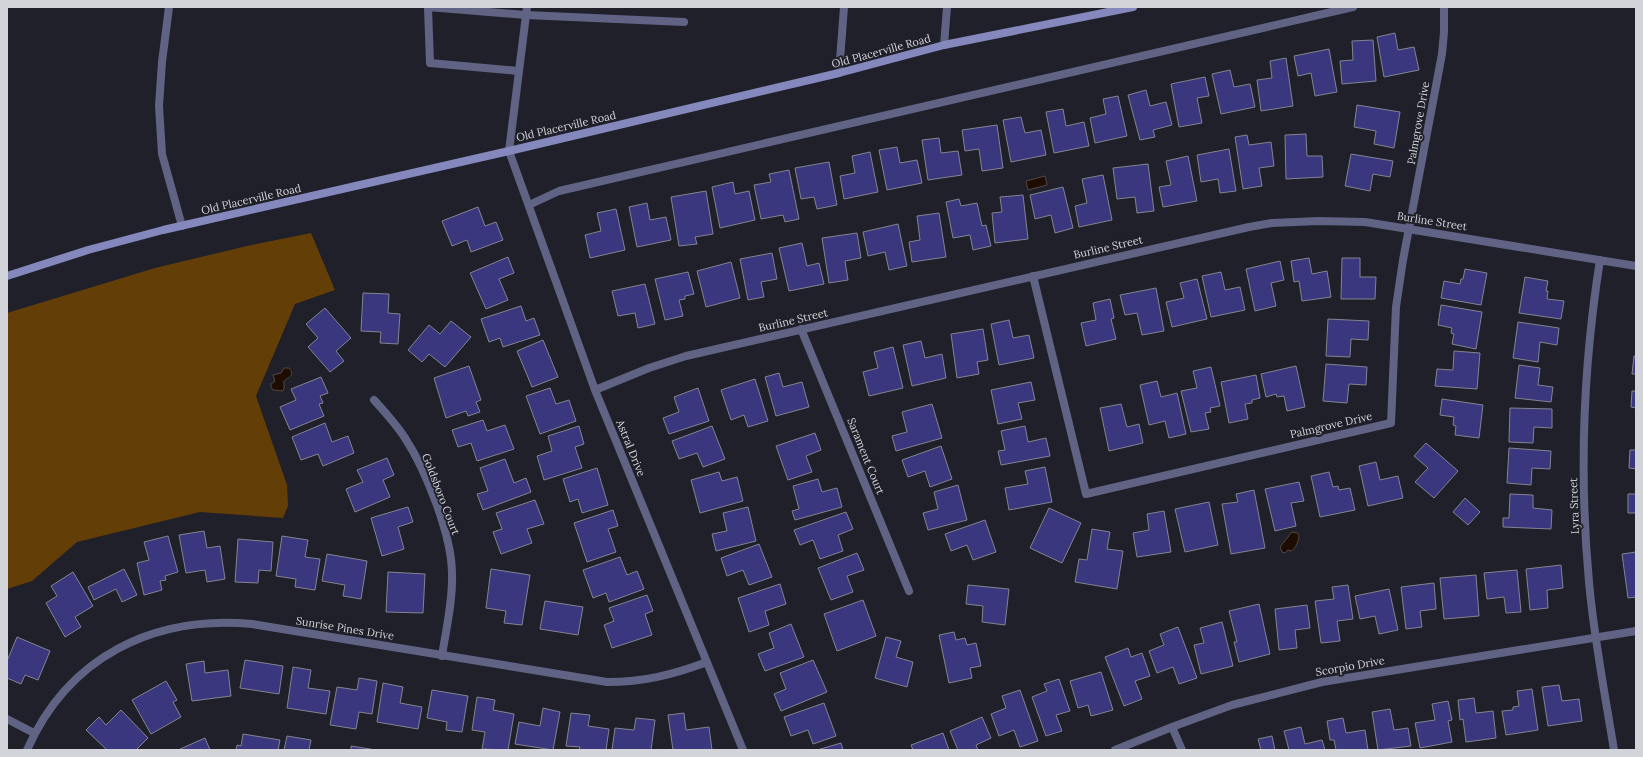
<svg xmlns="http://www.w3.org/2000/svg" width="1643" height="757" font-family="Lora,serif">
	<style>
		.green { fill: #643e07 }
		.water { fill: #1d0c00; stroke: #544841 }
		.building { fill: #3a377e; stroke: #838490 }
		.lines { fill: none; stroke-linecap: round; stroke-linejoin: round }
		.lane { stroke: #606384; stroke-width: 8 }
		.street { stroke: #606384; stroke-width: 8 }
		.secondary { stroke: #8488bd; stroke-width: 8 }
		.labels { text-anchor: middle; stroke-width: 4; stroke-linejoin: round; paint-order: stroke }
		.street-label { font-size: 11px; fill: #d3d3da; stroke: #1f2029 }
	</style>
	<rect width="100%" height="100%" fill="#1f2029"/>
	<path class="green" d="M311,233L335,290L295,304L256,396L287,485L288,506L283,518L200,512L77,542L32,581L7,589V313L155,268L247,246Z"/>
	<path class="water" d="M1045,176L1047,185L1028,190L1026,181Z
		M284,368H289C296,376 288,377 284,381V388L283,391L273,390L271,387V384L275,381L273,375L281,373Z
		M1292,532L1297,533L1299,535C1299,540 1296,549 1291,551L1288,550L1285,553L1282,552L1280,547Z"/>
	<path class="building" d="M1395,33L1398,50L1414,47L1419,70L1384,77L1377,37Z
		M1373,40L1376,81L1342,84L1340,61L1353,60L1352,41Z
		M1329,49L1337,92L1315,96L1311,73L1298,76L1294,56Z
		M1286,58L1293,106L1261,111L1257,80L1272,78L1270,61Z
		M1230,70L1234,87L1250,84L1255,107L1221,114L1212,74Z
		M1205,77L1209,96L1197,98L1202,123L1179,127L1171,84Z
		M1146,90L1150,106L1166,102L1172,125L1153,130L1155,137L1140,140L1128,95Z
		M1118,96L1127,136L1095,143L1090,118L1106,114L1103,99Z
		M1357,105L1400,112L1394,148L1374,144L1376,131L1354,127Z
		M1063,109L1066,126L1084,122L1089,146L1054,153L1046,112Z
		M1021,117L1025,133L1041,130L1046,155L1011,162L1003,120Z
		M997,125L1003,168L982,171L979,149L965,151L962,130Z
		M1306,134L1307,156H1322L1323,177L1286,179L1285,135Z
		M1247,135L1249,145L1271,142L1274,166L1259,168L1262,186L1243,189L1235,137Z
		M939,138L941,153L958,151L962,175L928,180L922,140Z
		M897,147L900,163L917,160L922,183L887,190L879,150Z
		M1229,149L1236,191L1220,193L1218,179L1201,182L1197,155Z
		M870,152L878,192L844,199L840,176L855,173L852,156Z
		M1351,154L1393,161L1390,177L1373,174L1370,191L1345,186Z
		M1188,156L1197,201L1163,207L1159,187L1171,185L1166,161Z
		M829,162L837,205L817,209L814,197L801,199L795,168Z
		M1148,164L1154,211L1137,213L1135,197L1117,199L1113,168Z
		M789,170L799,219L785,222L783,215L761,219L754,185L771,182L769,174Z
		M1103,175L1112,220L1079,227L1075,206L1087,203L1082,179Z
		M733,182L735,194L749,191L755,220L720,228L712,187Z
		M1063,187L1073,228L1055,233L1051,215L1035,219L1030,195Z
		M706,191L713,234L695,237L697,244L679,246L671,197Z
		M1023,195L1028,239L995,243L992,213L1002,212L1000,197Z
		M959,199L961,206L977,203L982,226L986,225L991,246L973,250L970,235L953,238L946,202Z
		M647,203L650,220L666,217L671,240L637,247L629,207Z
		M478,207L485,226L496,222L503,240L471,252L467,240L452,246L442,221Z
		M616,209L625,250L590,258L585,235L601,231L597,213Z
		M939,213L946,257L912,262L909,242L920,240L917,216Z
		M898,224L907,266L889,270L885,252L868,256L863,232Z
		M857,233L861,258L845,261L848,280L829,283L822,238Z
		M802,243L807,266L819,263L824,284L789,291L779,248Z
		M772,253L777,279L761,282L764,297L748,300L740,259Z
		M508,257L514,273L499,279L508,300L486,309L470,273Z
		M1309,258L1312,274L1327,271L1331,297L1302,301L1299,281L1294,282L1291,261Z
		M1342,258H1360V277H1376L1375,299H1341Z
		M1280,261L1284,280L1271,283L1276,306L1255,311L1246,269Z
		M731,262L740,298L706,307L697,271Z
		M1465,269L1487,273L1481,305L1441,298L1444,281L1460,284L1461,279H1463Z
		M688,272L694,294L685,296V299L679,300L683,316L665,320L655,279Z
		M1221,272L1225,290L1240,287L1245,310L1211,317L1202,276Z
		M1525,277L1548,281L1546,291H1548L1547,299L1564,301L1561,319L1519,313Z
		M1197,279L1207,319L1172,327L1166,302L1184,298L1180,283Z
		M645,284L655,324L638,328L635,313L618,316L612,291Z
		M1156,288L1164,331L1142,335L1137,313L1125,315L1120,295Z
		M363,293L389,294L388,313L400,314L398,344L380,343L381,332L361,331Z
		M1110,299L1114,318L1111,319L1116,339L1086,346L1081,323L1096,320L1093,303Z
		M1441,305L1482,312L1476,349L1452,344L1454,334L1451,333L1452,328L1438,325Z
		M521,306L526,321L534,318L540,335L503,347L500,338L489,342L481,319Z
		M325,308L351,338L336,351L344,361L330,372L308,347L318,338L306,324Z
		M1328,319L1369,321L1368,340L1351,339L1350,357L1326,356Z
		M1009,320L1013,338L1029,335L1034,358L999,365L991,324Z
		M451,321L471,337L445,367L429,354L422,362L408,350L429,325L440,334Z
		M1518,322L1559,328L1557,345L1540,342L1538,362L1513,358Z
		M983,329L988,360L977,362L979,374L957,378L951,334Z
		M543,340L558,377L532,387L517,351Z
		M921,341L925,358L942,354L946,378L912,386L903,345Z
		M893,347L903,388L869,396L863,372L878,368L874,352Z
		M1454,351L1480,353L1477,389L1435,386L1437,369L1453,370Z
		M1634,356H1636V374H1632Z
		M1326,364L1367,367L1366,385L1349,384L1347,403L1323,401Z
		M1519,365L1540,368L1538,385L1553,387L1551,402L1515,398Z
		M469,366L481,400L476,402L480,412L468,416L466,411L446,418L434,378Z
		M1296,366L1305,407L1287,411L1284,396L1277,397L1276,394L1266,397L1261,374Z
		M1211,367L1220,406L1210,408L1211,412L1205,413L1209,429L1191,432L1181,391L1197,388L1193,371Z
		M779,373L783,387L802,382L809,407L776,416L765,377Z
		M1256,375L1260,398L1252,400V403L1245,404L1248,419L1229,423L1221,382Z
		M321,377L328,393L320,396L323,403L319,404L324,416L290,430L280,407L296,400L291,389Z
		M755,379L768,421L748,427L744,415L731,420L721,390Z
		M1157,381L1161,397L1177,393L1186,434L1169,438L1165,421L1149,425L1140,385Z
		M1031,382L1035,400L1018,403L1022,419L998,424L991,390Z
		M550,388L556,404L569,400L576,421L540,434L526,396Z
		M698,388L709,421L669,434L663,418L679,412L674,397Z
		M1632,391H1636V408L1631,407Z
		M1442,399L1483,405L1479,438L1455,435L1456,426L1453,425L1454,417L1440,415Z
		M932,404L942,438L896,451L892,436L907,432L902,412Z
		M1121,404L1127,427L1139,424L1143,443L1109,451L1100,408Z
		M1510,408L1552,409V428L1534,427L1533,443L1509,442Z
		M483,420L487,431L505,425L514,449L477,461L471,443L458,447L452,430Z
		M325,423L332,442L348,436L354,453L323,466L318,454L301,460L292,437Z
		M579,426L584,444L575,447L582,468L544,480L537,456L552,451L548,436Z
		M712,426L725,459L703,467L697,453L679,459L672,441Z
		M1025,426L1028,442L1046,438L1050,456L1001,465L998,451L1005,450L1001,431Z
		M815,433L821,450L806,456L812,472L788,480L776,446Z
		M1426,443L1458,471L1434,498L1415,482L1428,468L1414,456Z
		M941,446L952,479L930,487L925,471L908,477L902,460Z
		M1509,448L1551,451L1550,469L1532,468L1531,485L1507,483Z
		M1630,450H1636V469L1629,468Z
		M387,458L394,475L383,480L390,497L355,512L346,489L363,482L357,470Z
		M505,459L514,483L526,478L531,492L483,510L477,494L488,491L480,468Z
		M1376,462L1380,480L1398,476L1403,498L1368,506L1359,466Z
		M1045,467L1052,502L1009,510L1005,488L1028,484L1025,471Z
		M597,468L608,505L582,513L578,499L570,502L563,479Z
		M719,472L722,481L737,477L743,501L700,513L691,480Z
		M1329,472L1333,487L1338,486L1339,490L1350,488L1355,510L1320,517L1311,476Z
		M818,479L822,492L837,488L842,507L795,520L792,511L799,509L793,486Z
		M1299,482L1304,501L1291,503L1296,526L1275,531L1265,489Z
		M958,485L967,520L928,530L923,513L938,509L934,492Z
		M1254,490L1265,548L1231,554L1222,504L1238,502L1236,494Z
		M1510,494L1533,495V508L1552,510L1551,529L1503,527V518H1509Z
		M1628,494H1636V513H1628Z
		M1465,498L1480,512L1468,525L1453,512Z
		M535,500L544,524L527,529L532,543L501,554L493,532L502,529L496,513Z
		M1209,502L1218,545L1185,552L1175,509Z
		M408,507L413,522L398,527L404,549L382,556L371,518Z
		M748,507L756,541L716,551L712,534L727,531L723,513Z
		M1049,508L1081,523L1062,563L1030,548Z
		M613,510L618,526L608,529L616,552L587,562L574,523Z
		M1164,511L1171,552L1137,557L1133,533L1149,530L1147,514Z
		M846,512L853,529L838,535L843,551L820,559L813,540L800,545L794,530Z
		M985,520L996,552L973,560L967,545L951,551L945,534Z
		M1092,529L1110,532L1107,549L1123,551L1117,589L1075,582L1079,559L1087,560Z
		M204,531L207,548L220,546L225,579L207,582L205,570L186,573L179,535Z
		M168,536L178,572L165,576L166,580L160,581L162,590L144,595L137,563L149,560L144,542Z
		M282,536L308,540L305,557L320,559L315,590L295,587L296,579L276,576Z
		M238,539L273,542L271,571L259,570L258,583L235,582Z
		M759,544L772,577L749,585L743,570L727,576L721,558Z
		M1636,552V597L1628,598L1622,554Z
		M857,553L864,570L847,576L853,592L831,600L818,568Z
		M327,554L367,561L361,599L343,596L345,585L322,581Z
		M620,557L627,575L637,571L644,589L609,602L606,593L593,598L583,570Z
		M1561,565L1563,588L1547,590L1548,608L1530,610L1526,569Z
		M124,569L137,595L122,602L116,589L94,600L88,587Z
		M491,569L530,575L522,625L504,623L506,611L486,608Z
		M1517,570L1521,612L1506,613L1504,597L1487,599L1484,573Z
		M73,572L93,606L75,617L81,627L65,637L46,603L57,596L51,586Z
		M388,572L425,574L423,613L386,612Z
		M1476,575L1479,616L1444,619L1440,578Z
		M1434,583L1436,609L1420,611L1422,627L1406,629L1401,587Z
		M780,584L786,604L765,611L769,625L749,632L738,598Z
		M968,585L1009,589L1005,625L982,622L983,606L966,604Z
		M1348,585L1353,619L1337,621L1340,641L1321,643L1315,601L1334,599L1332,587Z
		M1389,589L1398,630L1379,634L1375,616L1360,619L1355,596Z
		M647,595L653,611L645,614L652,635L612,648L604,625L614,621L609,608Z
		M863,600L876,636L837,651L824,614Z
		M545,601L583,607L578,635L540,629Z
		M1259,604L1270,654L1239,662L1234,642H1237L1229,611Z
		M1307,605L1310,628L1295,630L1297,648L1279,650L1275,609Z
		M1222,622L1233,666L1201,674L1194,645L1204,643L1200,628Z
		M791,624L804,657L765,671L758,654L774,648L769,633Z
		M1178,627L1197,678L1179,684L1173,667L1157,673L1149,651L1164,645L1160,634Z
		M954,632L956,640L965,638L967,645L976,643L981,666L970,668L972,678L949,683L939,635Z
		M17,637L50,651L38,680L25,675L21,684L7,678V661Z
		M886,637L901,641L896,657L913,662L907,687L875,678Z
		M1128,648L1131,657L1142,653L1150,676L1135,681L1142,699L1124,706L1105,657Z
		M245,660L283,666L279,694L240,688Z
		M813,660L827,692L781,711L774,694L786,689L780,673Z
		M204,661L205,673L228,670L231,696L192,701L186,664Z
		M293,667L311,670L308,688L330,691L326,714L287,708Z
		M1101,672L1113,710L1091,716L1088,705L1078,708L1070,681Z
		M359,678L377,681L372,714L359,712L356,729L330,725L337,687L357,690Z
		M1059,679L1070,711L1056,715L1062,731L1046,736L1032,697L1047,691L1044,684Z
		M166,681L177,700L173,702L181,717L151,734L132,700Z
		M383,683L403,687L400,703L422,707L418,729L377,722Z
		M1559,685L1562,701L1579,699L1582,721L1548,726L1542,687Z
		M1532,689L1538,730L1506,735L1502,711L1513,710V707L1519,706L1517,691Z
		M432,690L468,696L462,732L446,730L447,722L427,718Z
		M1020,690L1038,741L1020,747L1014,730L999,736L991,714L1006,708L1002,696Z
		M477,697L495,700L493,710L514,714L508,750L482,749L485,732L472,730Z
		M1474,698L1476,713L1493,711L1496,738L1466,742L1463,719L1460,720L1458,700Z
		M1448,701L1452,720L1448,721L1452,742L1420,748L1415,723L1435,720L1432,704Z
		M824,703L836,736L813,744L808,730L791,736L784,717Z
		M543,708L560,712L553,750L515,744L519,722L540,726Z
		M1390,709L1394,730L1408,728L1411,746L1378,750L1372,712Z
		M121,710L148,738L136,750H107L86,730L99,717L106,725Z
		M571,713L590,715L588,726L609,729L606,750H579L580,747L566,746Z
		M684,713L686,730L709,727L712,750H673L668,715Z
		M982,717L991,738L976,745L978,750H958L950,731Z
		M636,718L655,720L651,750H612L615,728L634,730Z
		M1343,718L1346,733L1365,730L1368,750H1336L1334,740H1330L1327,721Z
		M1301,727L1305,744L1322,740L1325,750H1289L1284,731Z
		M943,733L949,750H913L911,745Z
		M243,734L280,740L278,750H236L237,745L241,746Z
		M287,736L311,740L309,750H284Z
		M1272,736L1275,750H1261L1258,739Z
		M205,738L210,750H178Z
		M841,743L843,750H817Z
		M351,746L376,750H351Z"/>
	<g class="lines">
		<path class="lane" d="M428,7L526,15L684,22
			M428,8L430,63L518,71
			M839,73L844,7
			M509,151L527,7
			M529,205L559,191L1353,7"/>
		<path class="street" d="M169,7L162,62L159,106L162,154L182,226
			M944,45L947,7
			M509,151L595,390L743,750
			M1600,260C1583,367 1579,474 1589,582C1594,639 1605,694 1614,750
			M1033,276L1086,494L1391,423L1396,307L1403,260L1442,54L1444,32V7
			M801,329L909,591
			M595,390L649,368L686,356L1249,227L1272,223L1318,221L1365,222L1636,266
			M374,400C385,412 396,424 405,438C426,470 452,536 452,574C453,601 446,629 442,656
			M7,719L34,733
			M1172,727L1182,750
			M27,750C68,657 153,615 252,624L607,682C644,682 672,675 707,662
			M1115,750L1172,727L1232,705L1322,682L1636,631"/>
		<path class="secondary" d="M7,276L88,250L163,230L509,151L839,73L944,45L1133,7"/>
	</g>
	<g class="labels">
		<g class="street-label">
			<text transform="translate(881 51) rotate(-15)" y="4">Old Placerville Road</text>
			<text transform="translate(1418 123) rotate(-80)" y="4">Palmgrove Drive</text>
			<text transform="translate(566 126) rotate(-13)" y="4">Old Placerville Road</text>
			<text transform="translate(251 199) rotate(-13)" y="4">Old Placerville Road</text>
			<text transform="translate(1432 221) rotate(9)" y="4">Burline Street</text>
			<text transform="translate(1108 247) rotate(-13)" y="4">Burline Street</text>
			<text transform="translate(793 320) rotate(-13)" y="4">Burline Street</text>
			<text transform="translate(1331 425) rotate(-13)" y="4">Palmgrove Drive</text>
			<text transform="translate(631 448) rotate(68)" y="4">Astral Drive</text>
			<text transform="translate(866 456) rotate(68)" y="4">Sarament Court</text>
			<text transform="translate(441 494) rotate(69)" y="4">Goldsboro Court</text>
			<text transform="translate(1574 506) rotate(-92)" y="4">Lyra Street</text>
			<text transform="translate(345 628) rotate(9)" y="4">Sunrise Pines Drive</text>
			<text transform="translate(1350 666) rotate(-10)" y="4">Scorpio Drive</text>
		</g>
	</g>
	<rect width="1643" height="757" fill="none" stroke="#d3d3da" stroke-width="16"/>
</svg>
